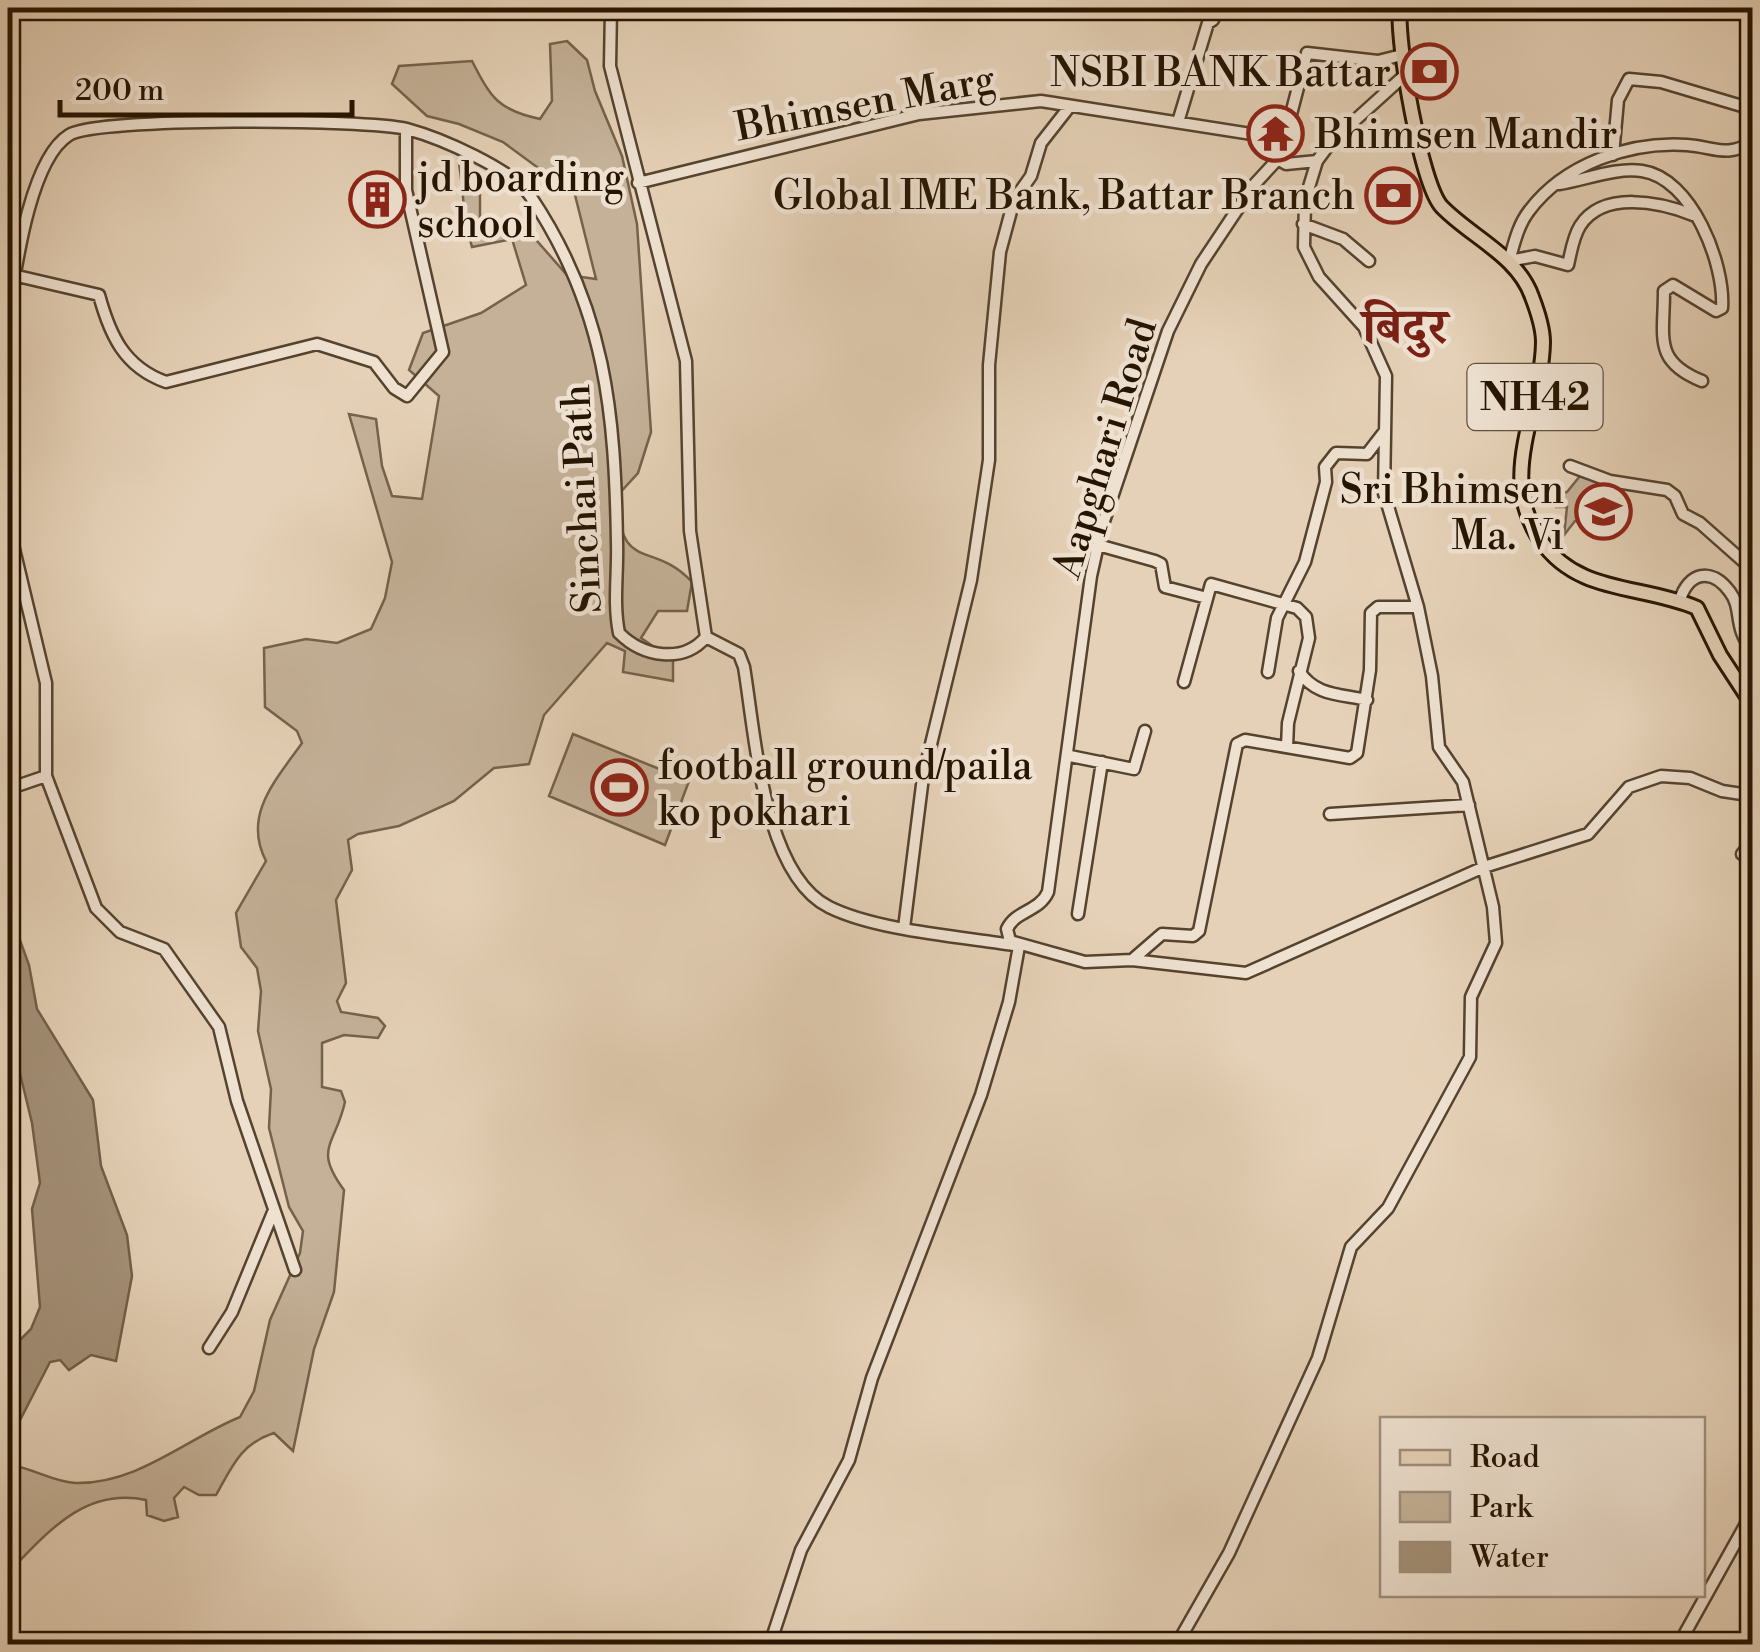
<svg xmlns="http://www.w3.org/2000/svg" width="1760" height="1652" font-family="'Libre Bodoni','Noto Serif Devanagari',serif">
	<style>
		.green { fill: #c4b198; stroke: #74624c; stroke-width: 2.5 }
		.water { fill: #a49179; stroke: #715f49; stroke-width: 2.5 }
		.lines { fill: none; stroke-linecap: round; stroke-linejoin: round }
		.minor-casing { stroke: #55432e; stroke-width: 15 }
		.major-casing { stroke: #251400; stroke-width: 18 }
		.minor { stroke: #eee1d0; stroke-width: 10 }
		.major { stroke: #e5d1b7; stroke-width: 12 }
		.labels { text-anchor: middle; stroke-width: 9; stroke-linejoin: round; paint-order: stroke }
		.shield { fill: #eee1d0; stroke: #61523e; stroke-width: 2.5 }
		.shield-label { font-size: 38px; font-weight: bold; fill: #251400 }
		.poi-label { font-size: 40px; fill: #251400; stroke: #eee1d0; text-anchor: end }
		.street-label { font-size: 40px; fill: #251400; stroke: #eee1d0 }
		.district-label { font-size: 50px; font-weight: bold; fill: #7a1f14; stroke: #eee1d0 }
	</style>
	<rect width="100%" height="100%" fill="#e5d1b7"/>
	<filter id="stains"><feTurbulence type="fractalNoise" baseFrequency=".002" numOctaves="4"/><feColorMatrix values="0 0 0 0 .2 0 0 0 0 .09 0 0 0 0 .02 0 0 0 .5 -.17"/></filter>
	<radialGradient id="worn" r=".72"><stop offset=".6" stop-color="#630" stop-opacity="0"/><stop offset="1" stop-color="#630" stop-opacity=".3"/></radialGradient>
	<path class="green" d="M567,41L587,60L595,91L622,156L637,224L651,432L638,473L618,495C618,575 653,539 692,582L687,611H658L641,638L673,660V681L623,672L625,651L607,643L544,715L529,764L494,768L454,801L399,826L358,834L348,840L352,870L336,900L346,983L337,1001L341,1012L378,1018L385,1026L378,1038L344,1035L322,1043V1087L341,1091L345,1102C335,1146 313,1148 344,1190L334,1292L314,1349L293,1451L274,1433C240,1444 232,1467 216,1495H199L184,1487L174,1498L178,1517L164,1521L147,1515L146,1500C84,1487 47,1533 8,1573L10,1465C33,1468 53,1482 76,1483C138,1484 186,1439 240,1417L254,1391L270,1320L300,1253L303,1231L289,1207L269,1128L271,1089L258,1031L261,991L257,968L241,947L236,913L266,861C242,815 276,780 302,743L297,731L265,707L264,648L306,639L337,643L371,629L385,598L392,562L349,414L376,419L382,466L392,496L422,499L439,396L409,370L423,333L481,313L526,285L512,239L472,247C462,216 464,189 458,158L480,189V227L522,224L567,275L596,279L575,195L503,142L459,124L427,116L392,84L399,66L472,61C491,98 498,110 540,119L552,101L550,44Z
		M1580,476L1602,483V495L1593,506L1597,522L1575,521L1564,535L1567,507H1556L1554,494L1567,492Z
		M573,734L689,781L665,845L549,796Z"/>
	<path class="water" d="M8,907L29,965L37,1009L93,1100L101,1166L127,1235L132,1276L116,1361L91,1355L69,1370L60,1360L50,1362L17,1426L8,1434V1352L31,1329L40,1307L32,1209L40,1183L32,1123L8,1024Z"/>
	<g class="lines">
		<defs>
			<path id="minor" d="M1178,122L1208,23L1213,20
				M1283,139L1276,161L1253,186L1201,264L1168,331L1102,527L1091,576L1048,892C1039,912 1016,910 1007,929L1010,941L1085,962L1132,960L1246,973L1484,867L1588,834L1629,787L1661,776L1690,778L1722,791L1742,794L1752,785
				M1613,155L1618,100L1629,79L1661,82L1752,109
				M1317,161L1286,164L1279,160L1307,53L1378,61L1402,55
				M638,183L919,114L1041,101L1283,139
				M1559,184C1585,180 1616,167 1642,171C1692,178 1725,264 1722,308L1716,311L1673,285L1664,291C1664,338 1653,361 1702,381
				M1693,215C1660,202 1603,190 1580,226C1573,237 1571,252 1568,265L1535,256L1509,261C1514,244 1518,225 1529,211C1564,164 1630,141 1687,145C1714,147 1727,158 1752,142
				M1303,224L1343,239L1369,261
				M13,275L99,295C110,335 124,367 166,382L317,344L374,362L394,388L407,396L443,352L406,190V129
				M8,317C15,273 29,160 69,135C97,117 367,119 407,129C440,138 513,169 531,197C606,309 615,414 617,543C618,574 613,603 619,633C643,657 683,664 706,637L690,531L686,361L610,66L611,8
				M1570,466L1610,481L1667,490L1675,496L1683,514L1700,523L1752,569
				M8,524L46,683V776L96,908L120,932L164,949L219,1027L237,1101L295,1270
				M1098,545L1155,561L1161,564L1165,587L1207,598
				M1680,600C1688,573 1711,566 1730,592C1743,609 1733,628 1752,649
				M706,637L739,654L744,667C755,733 763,874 829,907C877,931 965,937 1019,946L1009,1002L981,1095L872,1378L849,1460L801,1550L770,1644
				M1299,671C1315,696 1340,694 1367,700
				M1268,672L1277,618L1305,562L1326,482L1325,467L1336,453L1367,454L1384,432
				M1184,682L1211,584L1297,608L1306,617L1309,638L1288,723L1287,747
				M1070,756L1134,769L1145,731
				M8,789L46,776
				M1330,814L1469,805
				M1742,854L1752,842
				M1078,914L1102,762
				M904,928L923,777L971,580L989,460V365L1000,252L1014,200L1031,176L1041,143L1070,106
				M1132,960L1162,934L1193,936L1199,931L1237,744L1245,740L1350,758L1357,753L1370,670L1371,613L1378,607H1418
				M209,1348L232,1312L274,1210
				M1177,1644L1229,1553L1318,1358L1351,1247L1388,1208L1470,1057L1471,997L1496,943L1493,907L1463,782L1439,747L1432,676L1418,607L1384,493L1386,376L1364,327L1319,277L1304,247L1305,200L1317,161L1331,142L1405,75
				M1679,1644L1752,1513"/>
			<path id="major" d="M1400,8C1396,40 1421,185 1442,207C1471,237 1518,256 1532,297C1537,310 1543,328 1543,342C1542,411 1496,476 1541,541C1579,595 1641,584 1697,608L1720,655L1752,704"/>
		</defs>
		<use href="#minor" class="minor-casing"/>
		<use href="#major" class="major-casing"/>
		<use href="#minor" class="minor"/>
		<use href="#major" class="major"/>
	</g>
	<defs>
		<symbol id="bank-ring" viewBox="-11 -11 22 22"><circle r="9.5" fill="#eee1d0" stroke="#8f2418" stroke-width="1.5"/><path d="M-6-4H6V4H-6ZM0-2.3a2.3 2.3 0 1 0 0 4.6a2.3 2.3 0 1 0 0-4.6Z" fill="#8f2418"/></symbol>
		<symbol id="temple-ring" viewBox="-11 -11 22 22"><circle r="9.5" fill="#eee1d0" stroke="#8f2418" stroke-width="1.5"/><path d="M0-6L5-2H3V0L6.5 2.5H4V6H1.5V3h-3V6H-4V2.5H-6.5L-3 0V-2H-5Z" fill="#8f2418"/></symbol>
		<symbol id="building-ring" viewBox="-11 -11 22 22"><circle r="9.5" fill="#eee1d0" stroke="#8f2418" stroke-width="1.5"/><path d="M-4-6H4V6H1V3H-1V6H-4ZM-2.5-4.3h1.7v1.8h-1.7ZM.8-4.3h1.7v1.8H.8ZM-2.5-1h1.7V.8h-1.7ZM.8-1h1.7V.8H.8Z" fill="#8f2418"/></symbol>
		<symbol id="school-ring" viewBox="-11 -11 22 22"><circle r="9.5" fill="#eee1d0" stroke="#8f2418" stroke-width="1.5"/><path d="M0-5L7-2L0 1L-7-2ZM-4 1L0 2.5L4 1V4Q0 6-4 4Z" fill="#8f2418"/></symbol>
		<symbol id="stadium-ring" viewBox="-11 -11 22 22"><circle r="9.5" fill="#eee1d0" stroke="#8f2418" stroke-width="1.5"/><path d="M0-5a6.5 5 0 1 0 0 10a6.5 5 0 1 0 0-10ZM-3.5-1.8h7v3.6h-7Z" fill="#8f2418"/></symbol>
	</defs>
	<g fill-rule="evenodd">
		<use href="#bank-ring" x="1398" y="40" width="63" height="63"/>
		<use href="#temple-ring" x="1244" y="102" width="63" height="63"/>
		<use href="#bank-ring" x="1362" y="164" width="63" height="63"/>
		<use href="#building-ring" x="346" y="168" width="63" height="63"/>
		<use href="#school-ring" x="1572" y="480" width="63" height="63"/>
		<use href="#stadium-ring" x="588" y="756" width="63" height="63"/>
	</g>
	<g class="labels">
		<rect class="shield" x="1467.5" y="364" width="135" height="66" rx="8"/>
		<g class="shield-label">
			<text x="1535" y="410">NH42</text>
		</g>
		<g class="poi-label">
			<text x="1391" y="86">NSBI BANK Battar</text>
			<text x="1315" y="148" text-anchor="start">Bhimsen Mandir</text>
			<text x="417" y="191" text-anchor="start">jd boarding<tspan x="417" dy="46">school</tspan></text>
			<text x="1355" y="209">Global IME Bank, Battar Branch</text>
			<text x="1564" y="503">Sri Bhimsen<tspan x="1564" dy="46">Ma. Vi</tspan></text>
			<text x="658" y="779" text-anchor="start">football ground/paila<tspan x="658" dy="46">ko pokhari</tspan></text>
		</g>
		<g class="street-label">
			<text transform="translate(865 102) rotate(-11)" y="14">Bhimsen Marg</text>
			<text transform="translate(1104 448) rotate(-73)" y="14">Aapghari Road</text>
			<text transform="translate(581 499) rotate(-93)" y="14">Sinchai Path</text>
		</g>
		<g class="district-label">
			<text x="1405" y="343">बिदुर</text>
		</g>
	</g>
	<rect width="1760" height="1652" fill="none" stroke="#e5d1b7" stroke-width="40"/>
	<rect x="10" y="10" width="1740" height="1632" fill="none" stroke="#251400" stroke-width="5"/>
	<rect x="20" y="20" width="1720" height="1612" fill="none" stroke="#251400" stroke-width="2.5"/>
	<rect x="1380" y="1417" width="325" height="180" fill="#eee1d0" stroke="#9e8f7d" stroke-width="2.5"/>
	<rect x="1400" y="1450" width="50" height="15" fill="#e5d1b7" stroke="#9e8f7d" stroke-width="2.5"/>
	<text x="1470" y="1467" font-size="30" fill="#251400">Road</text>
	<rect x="1400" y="1492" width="50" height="30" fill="#c4b198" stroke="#9e8f7d" stroke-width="2.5"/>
	<text x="1470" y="1517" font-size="30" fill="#251400">Park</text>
	<rect x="1400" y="1542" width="50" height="30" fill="#a49179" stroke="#9e8f7d" stroke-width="2.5"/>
	<text x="1470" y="1567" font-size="30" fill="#251400">Water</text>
	<path d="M60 100v15h292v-15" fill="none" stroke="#251400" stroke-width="5"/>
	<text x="75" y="100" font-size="30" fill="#251400" stroke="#eee1d0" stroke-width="8" paint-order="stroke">200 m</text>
	<rect width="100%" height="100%" filter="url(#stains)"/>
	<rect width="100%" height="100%" fill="url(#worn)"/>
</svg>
